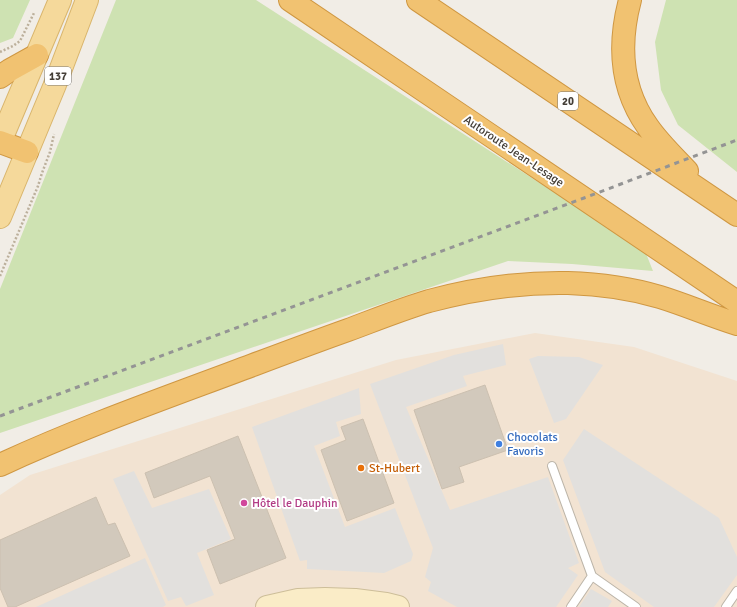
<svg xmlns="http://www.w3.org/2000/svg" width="737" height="607" font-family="Signika,sans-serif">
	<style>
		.commercial { fill: #f2e3d2 }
		.green { fill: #cee2b2 }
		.parking { fill: #e2e0dd }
		.building { fill: #d2c9bc; stroke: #ccc0b0 }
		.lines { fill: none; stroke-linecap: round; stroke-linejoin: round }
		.lane-casing { stroke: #bcb5a9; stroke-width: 10 }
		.secondary-casing { stroke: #cdbe99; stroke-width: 24 }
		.primary-casing { stroke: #d9b56c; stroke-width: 24 }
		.highway-casing { stroke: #cf9742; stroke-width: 24 }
		.path { stroke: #bcb09c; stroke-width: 2.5; stroke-dasharray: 2 2; stroke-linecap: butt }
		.lane { stroke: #fff; stroke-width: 8 }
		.secondary { stroke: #faecc7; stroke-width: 22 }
		.primary { stroke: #f5d99b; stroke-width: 22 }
		.highway { stroke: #f1c271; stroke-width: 22 }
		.rail { stroke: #949494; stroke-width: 3; stroke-dasharray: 5 5; stroke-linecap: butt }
		.shop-dot { fill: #3f7fe0; stroke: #fff; stroke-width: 1.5 }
		.food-dot { fill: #e8710a; stroke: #fff; stroke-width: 1.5 }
		.hotel-dot { fill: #d1479c; stroke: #fff; stroke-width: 1.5 }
		.labels { text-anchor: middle; stroke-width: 4; stroke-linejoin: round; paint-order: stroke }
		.shield { fill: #fff; stroke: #7b7772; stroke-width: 1 }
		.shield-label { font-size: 11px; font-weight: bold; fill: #433d36 }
		.street-label { font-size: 12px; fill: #433d36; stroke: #fff }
		.shop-label { font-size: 12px; fill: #366cbe; stroke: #fff; text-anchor: start }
		.food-label { font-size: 12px; fill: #c56008; stroke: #fff; text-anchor: start }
		.hotel-label { font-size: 12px; fill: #b23c85; stroke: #fff; text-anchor: start }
	</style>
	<rect width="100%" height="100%" fill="#f1ede6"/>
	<path class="commercial" d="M535,333L634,347L737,381V607H0V495L30,475L396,360Z"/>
	<path class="green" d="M0,0H30L13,38L0,43Z
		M116,0H256L645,251L653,271L572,264L508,261L0,433V289Z
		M666,0H737V172L678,125L661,90L655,42Z"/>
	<path class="parking" d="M503,344L506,365L463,376L467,386L406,407L450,510L548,477L579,563L568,568L578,575L556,607H457L428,591L431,582L425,577L433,548L370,384L454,355Z
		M538,356L579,357L603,365L566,419L554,423L529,359Z
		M359,388L361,414L336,422L340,436L314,446L345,527L395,508L413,554L411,561L384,573L307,569V560L300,561L252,427Z
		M584,429L719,518L737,557V575L714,607H654L605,572L563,460Z
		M134,471L152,508L209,489L231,539L197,553L214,595L186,606L181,597L168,601L113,479Z
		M145,558L166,605L163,607H36Z
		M591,589L612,601L608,607H579Z"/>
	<path class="building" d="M485,385L508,450L459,467L464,482L442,489L414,410Z
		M363,419L394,503L347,521L321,450L346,440L341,427Z
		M238,436L286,558L220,584L207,550L235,539L210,476L154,498L145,473Z
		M96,497L108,525L115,523L130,556L15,607H8L0,588V540Z"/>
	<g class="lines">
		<defs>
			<path id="lane" d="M552,466L592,576L636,607
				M571,607L592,576
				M726,607L737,591"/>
			<path id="secondary" d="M267,607L298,600L325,599L355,600L386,604L398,607"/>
			<path id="primary" d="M0,142L60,0
				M0,217L54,87L87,0"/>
			<path id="highway" d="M290,0L737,302
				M418,0L737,215
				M630,0C618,45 620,88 648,127C659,143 674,157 687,171
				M0,77L10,70L37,55
				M0,142L27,152
				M0,465C82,427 168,397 253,365C285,353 317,341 348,330C375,320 402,309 429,301C474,289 521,282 568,283C599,284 630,288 660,297C686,305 711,316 737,324"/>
		</defs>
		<use href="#lane" class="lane-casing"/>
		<use href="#secondary" class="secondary-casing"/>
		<use href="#primary" class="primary-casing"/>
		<use href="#highway" class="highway-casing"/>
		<path class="path" d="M0,52L13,46L20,41L34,13
			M0,276L38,186L42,173L50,152L54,134"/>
		<use href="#lane" class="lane"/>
		<use href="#secondary" class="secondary"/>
		<use href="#primary" class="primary"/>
		<use href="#highway" class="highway"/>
		<path class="rail" d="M0,416L584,198L737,140"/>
	</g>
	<circle class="shop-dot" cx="499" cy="444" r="4"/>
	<circle class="food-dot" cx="361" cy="468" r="4"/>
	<circle class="hotel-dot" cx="244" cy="503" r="4"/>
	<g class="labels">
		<g class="shield">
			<rect x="45" y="67" width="26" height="18" rx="3"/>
			<rect x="558" y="92" width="20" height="18" rx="3"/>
		</g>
		<g class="shield-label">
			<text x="58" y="80">137</text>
			<text x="568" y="105">20</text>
		</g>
		<g class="street-label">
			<text transform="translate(514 151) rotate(34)" y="4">Autoroute Jean-Lesage</text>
		</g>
		<g class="shop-label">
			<text x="507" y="441">Chocolats<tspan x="507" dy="14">Favoris</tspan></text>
		</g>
		<g class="food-label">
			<text x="369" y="472">St-Hubert</text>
		</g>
		<g class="hotel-label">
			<text x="252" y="507">Hôtel le Dauphin</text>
		</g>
	</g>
</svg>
